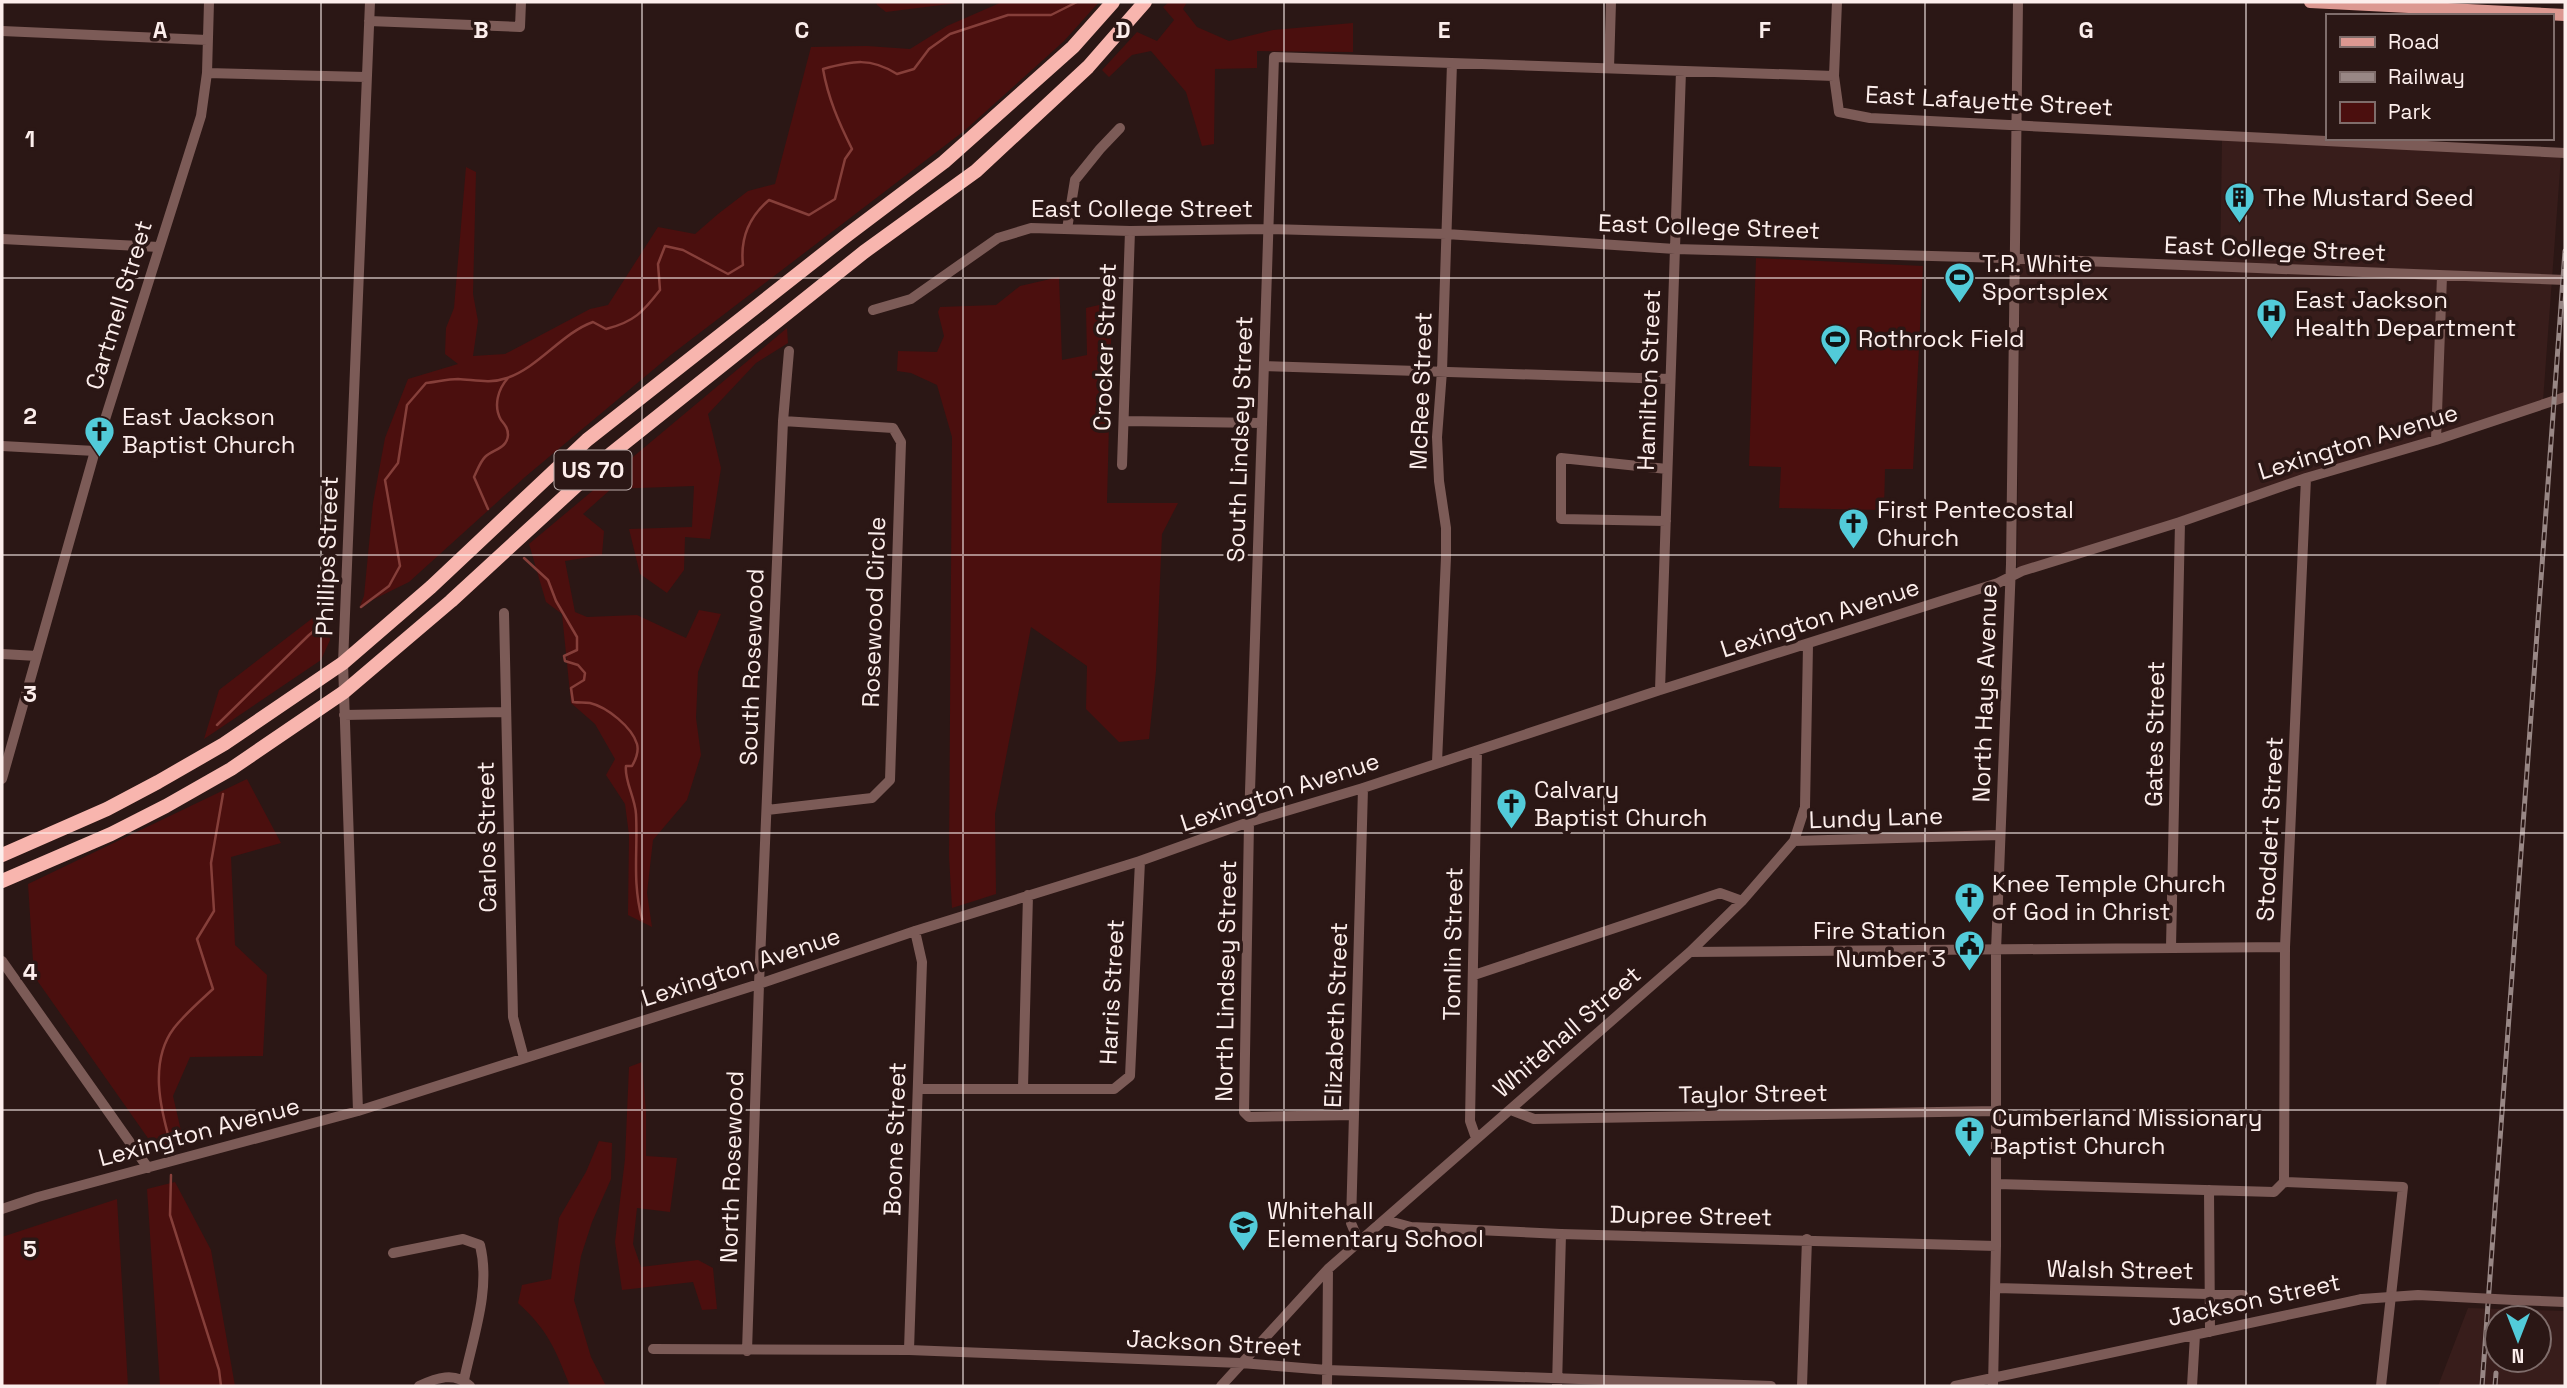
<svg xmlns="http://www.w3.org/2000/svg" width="2567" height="1388" font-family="'Space Grotesk',sans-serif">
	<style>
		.built { fill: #381d1b; fill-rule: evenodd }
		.green { fill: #4b0f0e }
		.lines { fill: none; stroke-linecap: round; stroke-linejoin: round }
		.stream { stroke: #863f3a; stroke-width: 2.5 }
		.minor { stroke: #7c5b57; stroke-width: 10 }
		.major { stroke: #dc9891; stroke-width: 12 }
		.highway { stroke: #f8b5ae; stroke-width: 14 }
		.rail-casing { stroke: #988785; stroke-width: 5 }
		.rail { stroke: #2b1715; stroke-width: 2.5; stroke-dasharray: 8; stroke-linecap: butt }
		.minor-bridge { stroke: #7c5b57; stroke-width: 10 }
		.grid { fill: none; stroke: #fceeec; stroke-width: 2; stroke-opacity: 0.55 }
		.labels { text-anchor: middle; stroke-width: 7; stroke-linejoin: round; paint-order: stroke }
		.shield { fill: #2b1715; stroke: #bdaeac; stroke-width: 2 }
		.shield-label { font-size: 23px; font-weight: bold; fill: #fceeec }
		.street-label { font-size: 24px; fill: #fceeec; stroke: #2b1715 }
		.poi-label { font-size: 24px; fill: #fceeec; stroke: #2b1715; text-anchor: start }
		.grid-label { font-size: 23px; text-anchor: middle; font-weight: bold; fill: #fceeec; stroke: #2b1715; stroke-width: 7; stroke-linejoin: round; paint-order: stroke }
	</style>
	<rect width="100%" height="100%" fill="#2b1715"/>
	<path class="built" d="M2222,139L2561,157L2543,401L2017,569L2020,263L2220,271Z
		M2468,1308L2565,1311V1386H2438ZM2497,1318H2539V1360H2497Z"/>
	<path class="green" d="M876,2H965L886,12L877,5Z
		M1002,2H1099L1064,41L964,131L672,354L525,477L409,582L360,606L364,596L373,503L385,438L408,379L458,364L445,354L446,328L454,308L466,167L476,172L473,294L478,321L473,356L505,354L590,309L608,305L658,227L695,234L718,214L748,191L775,184L811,47L867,46L910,49L947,26Z
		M1169,2H1187L1183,9L1197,27L1229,41L1273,30L1353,23V52L1257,51V68L1215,69L1214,144L1202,146L1186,92L1151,51L1132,55L1109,77L1102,70L1137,32L1157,41L1174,20L1163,7Z
		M1756,258L1923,266L1913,469H1885L1884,510L1779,508L1781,467L1749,466Z
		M1059,277L1062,360L1087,355L1086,308L1112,302L1107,503H1178L1162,534L1156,671L1149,739L1119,742L1086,709L1087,666L1031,627L995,814L996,894L952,908L949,856L952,437L937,385L911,373L897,371L898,351L937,352L944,336L938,312L940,307L996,305L1020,286Z
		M787,328L788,343L756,363L708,414L721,468L710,539L685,537L684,570L667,593L640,574L629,529L692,527L694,486L611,489L583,514L604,531L602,555L565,561L575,612L587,617L637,615L686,638L699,610L721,614L698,672L696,718L701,755L687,800L653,840L647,893L652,927L628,915L629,835L625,804L606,775L615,759L595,724L571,703L562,614L546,602L529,544Z
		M327,607L330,640L321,660L204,739L219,690Z
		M247,779L281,843L231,857L235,945L267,975L263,1056L190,1057L173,1096L184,1144L157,1151L34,976L28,884Z
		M642,1062L646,1112V1156L677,1158L670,1212L637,1208L633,1244L641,1267L698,1260L713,1268L717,1309L702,1310L693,1282L622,1290L615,1242L625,1159L629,1067Z
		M599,1141L612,1143L611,1179L592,1222L581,1256L574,1300L591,1357L606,1386H570C555,1349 548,1330 518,1303L522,1285L551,1279L559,1218L586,1172Z
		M175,1182L211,1250L235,1386H160L147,1189Z
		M117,1199L128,1386H2V1237Z"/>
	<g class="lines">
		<path class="stream" d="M488,509L474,477C477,471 480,462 485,457C493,449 507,449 508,435C508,428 505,425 501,420C493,406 498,389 508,378
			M524,558L548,580L556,601L577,637V650L564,656L565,661L578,665L585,673L584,680L571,688L573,702C579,703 585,702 590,703C607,707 632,727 637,744C639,751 636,759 632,766H626C624,780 635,797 636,814C638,852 632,881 642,919
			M361,607L389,586L400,566L385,480L398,463L407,405L426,383C436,382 448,379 458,379C476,380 490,384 507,378C539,367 562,333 593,322L606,329C634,322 643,312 660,290L658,264L665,246L683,250L728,274L743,265C740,239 749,217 769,200L809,215L835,199L845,159L852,149C839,123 828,98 823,69C853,61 870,57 897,74L914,69L929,49L950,34L1008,15H1051L1077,2
			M217,725L309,635L332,616
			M171,1145C160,1108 149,1061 174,1028C185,1014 200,1001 213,989L197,939L214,911L211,863L223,794
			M171,1175L170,1215L219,1370L221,1386"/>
		<path class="minor" d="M1837,2L1834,76L1839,112L1870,118L2565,153
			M369,21L520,27L521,2
			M2,31L207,40
			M1609,68L1611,2
			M207,73L366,77
			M1067,229L1075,180L1100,149L1120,128
			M2,239L159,247
			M873,310L911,299L998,238L1031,228L1130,231L1268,229L1446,234L1675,249L2004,258L2565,280
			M1264,366L1670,379
			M1125,421L1262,423
			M2436,440L2442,276
			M2,446L95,451
			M1122,465L1130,231
			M1666,521L1561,519V458L1667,469
			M504,613L513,1017L524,1058
			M2,654L37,656
			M1660,690L1681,71
			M344,715L505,712
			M1437,762L1446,557V528L1439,481L1437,437L1442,371L1452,63
			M2,779L95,451L201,116L207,73L209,2
			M767,810L872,798L890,780L901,442L893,428L783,421
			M1794,841L2000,835
			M2171,947L2180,522
			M1690,952L2285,947
			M2,961L148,1168
			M1474,975L1720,893L1742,901
			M1023,1088L1028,895
			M918,1089H1114L1130,1076L1140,861
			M1511,1110L1534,1119L1997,1111
			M358,1111L343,663L370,2
			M1354,1115L1249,1117L1244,1112L1249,822L1274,57L1834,76
			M1476,1138L1470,1121L1477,751
			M2284,1182L2285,947L2306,478
			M1996,1184L2274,1192L2284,1182L2403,1187L2381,1386
			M2209,1190L2210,1332
			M2,1209L38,1197L358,1111L759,984L915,931L1140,861L1249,822L1363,788L1660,690L1998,583L2022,571L2180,522L2306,478L2436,440L2565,397
			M1385,1220L1411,1227L1561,1234L1996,1246
			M1359,1242L1351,1223L1363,788
			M393,1253L463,1239L480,1245C491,1289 473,1337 464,1380
			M1996,1288L2243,1295
			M2514,1300L2565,1302
			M653,1349L909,1350L1241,1363L1327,1370L1771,1386
			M909,1350L922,962L915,931
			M747,1351L759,984L783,421L789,351
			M419,1386C436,1378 455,1371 470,1386
			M1221,1386L1328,1269L1690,952L1742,901L1794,841L1805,807L1808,645
			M1327,1386L1328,1269
			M1557,1386L1561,1234
			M1802,1386L1807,1239
			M1955,1386L2362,1299
			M1993,1386L1996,1246V951L2011,564L2018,2
			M2192,1386L2195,1335"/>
		<path class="major" d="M2310,2L2565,15"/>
		<path class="highway" d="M2,855L107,809L158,782L224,744L343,663L431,587L587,440L846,236L944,162L1073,47L1113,2
			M2,881L111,834L166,806L231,769L344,692L451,601L612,453L864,252L976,171L1088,67L1145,2"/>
		<defs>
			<path id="rail" d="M2482,1386L2565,251
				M2495,1386L2496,1373"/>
		</defs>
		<use href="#rail" class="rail-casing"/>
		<use href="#rail" class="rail"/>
		<path class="minor-bridge" d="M2362,1299L2418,1295L2514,1300"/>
	</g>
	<path class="grid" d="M321,2V1386M642,2V1386M963,2V1386M1284,2V1386M1604,2V1386M1925,2V1386M2246,2V1386M2,278H2565M2,555H2565M2,833H2565M2,1110H2565"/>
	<defs>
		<symbol id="building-pin" viewBox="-11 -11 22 30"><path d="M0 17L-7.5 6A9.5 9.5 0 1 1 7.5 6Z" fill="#52cbd9" stroke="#2b1715"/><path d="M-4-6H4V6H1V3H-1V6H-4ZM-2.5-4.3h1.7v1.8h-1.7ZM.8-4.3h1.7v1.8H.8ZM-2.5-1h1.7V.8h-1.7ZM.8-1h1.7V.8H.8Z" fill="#111"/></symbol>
		<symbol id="stadium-pin" viewBox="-11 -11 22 30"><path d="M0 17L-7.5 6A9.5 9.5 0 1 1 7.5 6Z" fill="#52cbd9" stroke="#2b1715"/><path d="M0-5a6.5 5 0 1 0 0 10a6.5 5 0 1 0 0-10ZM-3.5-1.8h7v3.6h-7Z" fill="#111"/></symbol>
		<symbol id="hospital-pin" viewBox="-11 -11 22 30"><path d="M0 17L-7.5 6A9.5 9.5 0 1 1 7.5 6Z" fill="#52cbd9" stroke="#2b1715"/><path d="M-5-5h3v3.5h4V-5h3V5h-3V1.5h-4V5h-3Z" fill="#111"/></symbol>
		<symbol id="church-pin" viewBox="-11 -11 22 30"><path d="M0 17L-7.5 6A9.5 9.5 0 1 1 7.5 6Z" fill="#52cbd9" stroke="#2b1715"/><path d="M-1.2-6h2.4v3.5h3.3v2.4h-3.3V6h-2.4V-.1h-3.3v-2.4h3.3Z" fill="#111"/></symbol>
		<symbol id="civic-pin" viewBox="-11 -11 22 30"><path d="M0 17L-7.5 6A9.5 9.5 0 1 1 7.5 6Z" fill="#52cbd9" stroke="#2b1715"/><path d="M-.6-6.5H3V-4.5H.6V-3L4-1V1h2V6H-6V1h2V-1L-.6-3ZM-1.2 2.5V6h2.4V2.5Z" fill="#111"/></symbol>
		<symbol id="school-pin" viewBox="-11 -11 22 30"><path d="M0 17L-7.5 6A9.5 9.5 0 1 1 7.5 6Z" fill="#52cbd9" stroke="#2b1715"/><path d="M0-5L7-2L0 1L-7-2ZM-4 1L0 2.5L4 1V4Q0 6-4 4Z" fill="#111"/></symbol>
	</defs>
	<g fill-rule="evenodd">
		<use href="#building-pin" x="2222" y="180" width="35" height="47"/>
		<use href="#stadium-pin" x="1942" y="260" width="35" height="47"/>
		<use href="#hospital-pin" x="2254" y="296" width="35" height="47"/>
		<use href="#stadium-pin" x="1818" y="322" width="35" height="47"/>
		<use href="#church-pin" x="82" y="414" width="35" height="47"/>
		<use href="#church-pin" x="1836" y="506" width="35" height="47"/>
		<use href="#church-pin" x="1494" y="786" width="35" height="47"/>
		<use href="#church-pin" x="1952" y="880" width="35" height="47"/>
		<use href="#civic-pin" x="1952" y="928" width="35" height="47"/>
		<use href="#church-pin" x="1952" y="1114" width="35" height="47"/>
		<use href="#school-pin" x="1226" y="1208" width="35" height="47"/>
	</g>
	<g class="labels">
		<rect class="shield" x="554.5" y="450.5" width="77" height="39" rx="5"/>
		<g class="shield-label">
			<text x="593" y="478">US 70</text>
		</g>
		<g class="street-label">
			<text transform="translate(1989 101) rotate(3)" y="8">East Lafayette Street</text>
			<text x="1142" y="217">East College Street</text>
			<text transform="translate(1709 227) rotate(2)" y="8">East College Street</text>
			<text transform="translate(2275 249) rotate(2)" y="8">East College Street</text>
			<text transform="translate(119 305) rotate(-73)" y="8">Cartmell Street</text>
			<text transform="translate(1105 347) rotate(-88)" y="8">Crocker Street</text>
			<text transform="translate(1649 380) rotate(-88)" y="8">Hamilton Street</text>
			<text transform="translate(1421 391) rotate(-88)" y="8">McRee Street</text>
			<text transform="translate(1240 439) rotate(-88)" y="8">South Lindsey Street</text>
			<text transform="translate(2358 442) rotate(-17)" y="8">Lexington Avenue</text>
			<text transform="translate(327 556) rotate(-88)" y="8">Phillips Street</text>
			<text transform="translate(874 612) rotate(-88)" y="8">Rosewood Circle</text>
			<text transform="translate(1820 618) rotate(-18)" y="8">Lexington Avenue</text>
			<text transform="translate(752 667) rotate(-88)" y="8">South Rosewood</text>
			<text transform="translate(1985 693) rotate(-88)" y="8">North Hays Avenue</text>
			<text transform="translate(2155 734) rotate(-89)" y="8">Gates Street</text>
			<text transform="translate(1280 792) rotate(-18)" y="8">Lexington Avenue</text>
			<text transform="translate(1876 818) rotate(-2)" y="8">Lundy Lane</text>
			<text transform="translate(2270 829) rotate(-87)" y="8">Stoddert Street</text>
			<text transform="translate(487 837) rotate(-91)" y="8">Carlos Street</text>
			<text transform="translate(1453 944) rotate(-89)" y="8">Tomlin Street</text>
			<text transform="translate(741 967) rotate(-18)" y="8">Lexington Avenue</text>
			<text transform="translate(1226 981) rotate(-89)" y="8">North Lindsey Street</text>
			<text transform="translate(1112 992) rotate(-87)" y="8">Harris Street</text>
			<text transform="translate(1336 1015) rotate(-88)" y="8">Elizabeth Street</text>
			<text transform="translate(1567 1032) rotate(-41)" y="8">Whitehall Street</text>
			<text transform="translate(1753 1094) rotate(-1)" y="8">Taylor Street</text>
			<text transform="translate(199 1132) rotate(-15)" y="8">Lexington Avenue</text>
			<text transform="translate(895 1139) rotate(-88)" y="8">Boone Street</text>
			<text transform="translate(732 1167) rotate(-88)" y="8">North Rosewood</text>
			<text transform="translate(1691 1216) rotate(1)" y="8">Dupree Street</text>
			<text transform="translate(2120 1270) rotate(1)" y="8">Walsh Street</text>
			<text transform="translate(2254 1300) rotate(-12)" y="8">Jackson Street</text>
			<text transform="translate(1214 1343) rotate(3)" y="8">Jackson Street</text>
		</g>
		<g class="poi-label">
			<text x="2263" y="206">The Mustard Seed</text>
			<text x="1982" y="272">T.R. White<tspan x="1982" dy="28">Sportsplex</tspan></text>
			<text x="2295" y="308">East Jackson<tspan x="2295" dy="28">Health Department</tspan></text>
			<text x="1858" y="347">Rothrock Field</text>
			<text x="122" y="425">East Jackson<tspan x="122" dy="28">Baptist Church</tspan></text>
			<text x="1877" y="518">First Pentecostal<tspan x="1877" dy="28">Church</tspan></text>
			<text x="1534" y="798">Calvary<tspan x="1534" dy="28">Baptist Church</tspan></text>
			<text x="1992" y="892">Knee Temple Church<tspan x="1992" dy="28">of God in Christ</tspan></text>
			<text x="1946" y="939" text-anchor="end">Fire Station<tspan x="1946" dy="28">Number 3</tspan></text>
			<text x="1992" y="1126">Cumberland Missionary<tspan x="1992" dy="28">Baptist Church</tspan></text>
			<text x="1267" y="1219">Whitehall<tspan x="1267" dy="28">Elementary School</tspan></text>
		</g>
	</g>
	<g class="grid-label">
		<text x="160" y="38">A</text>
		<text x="481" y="38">B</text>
		<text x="802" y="38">C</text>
		<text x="1123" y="38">D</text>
		<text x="1444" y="38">E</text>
		<text x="1765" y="38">F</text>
		<text x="2086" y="38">G</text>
		<text x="30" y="147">1</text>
		<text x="30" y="424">2</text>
		<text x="30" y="702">3</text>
		<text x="30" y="980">4</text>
		<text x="30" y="1257">5</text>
	</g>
	<rect width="2567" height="1388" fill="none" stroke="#fceeec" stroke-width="7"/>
	<rect x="2326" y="14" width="228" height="126" fill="#2b1715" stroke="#7f6d6b" stroke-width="2"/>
	<rect x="2340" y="37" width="35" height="10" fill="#dc9891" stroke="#7f6d6b" stroke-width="2"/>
	<text x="2388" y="49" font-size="21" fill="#fceeec">Road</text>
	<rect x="2340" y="72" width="35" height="10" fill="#988785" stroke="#7f6d6b" stroke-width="2"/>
	<text x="2388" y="84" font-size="21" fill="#fceeec">Railway</text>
	<rect x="2340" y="102" width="35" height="21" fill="#4b0f0e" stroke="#7f6d6b" stroke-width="2"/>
	<text x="2388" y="119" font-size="21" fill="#fceeec">Park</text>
	<g transform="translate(2518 1339) rotate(180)"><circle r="33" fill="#2b1715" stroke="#7f6d6b" stroke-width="2"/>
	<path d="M0-5L12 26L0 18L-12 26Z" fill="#52cbd9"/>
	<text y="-10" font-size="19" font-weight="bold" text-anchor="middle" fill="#fceeec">N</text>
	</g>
</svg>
